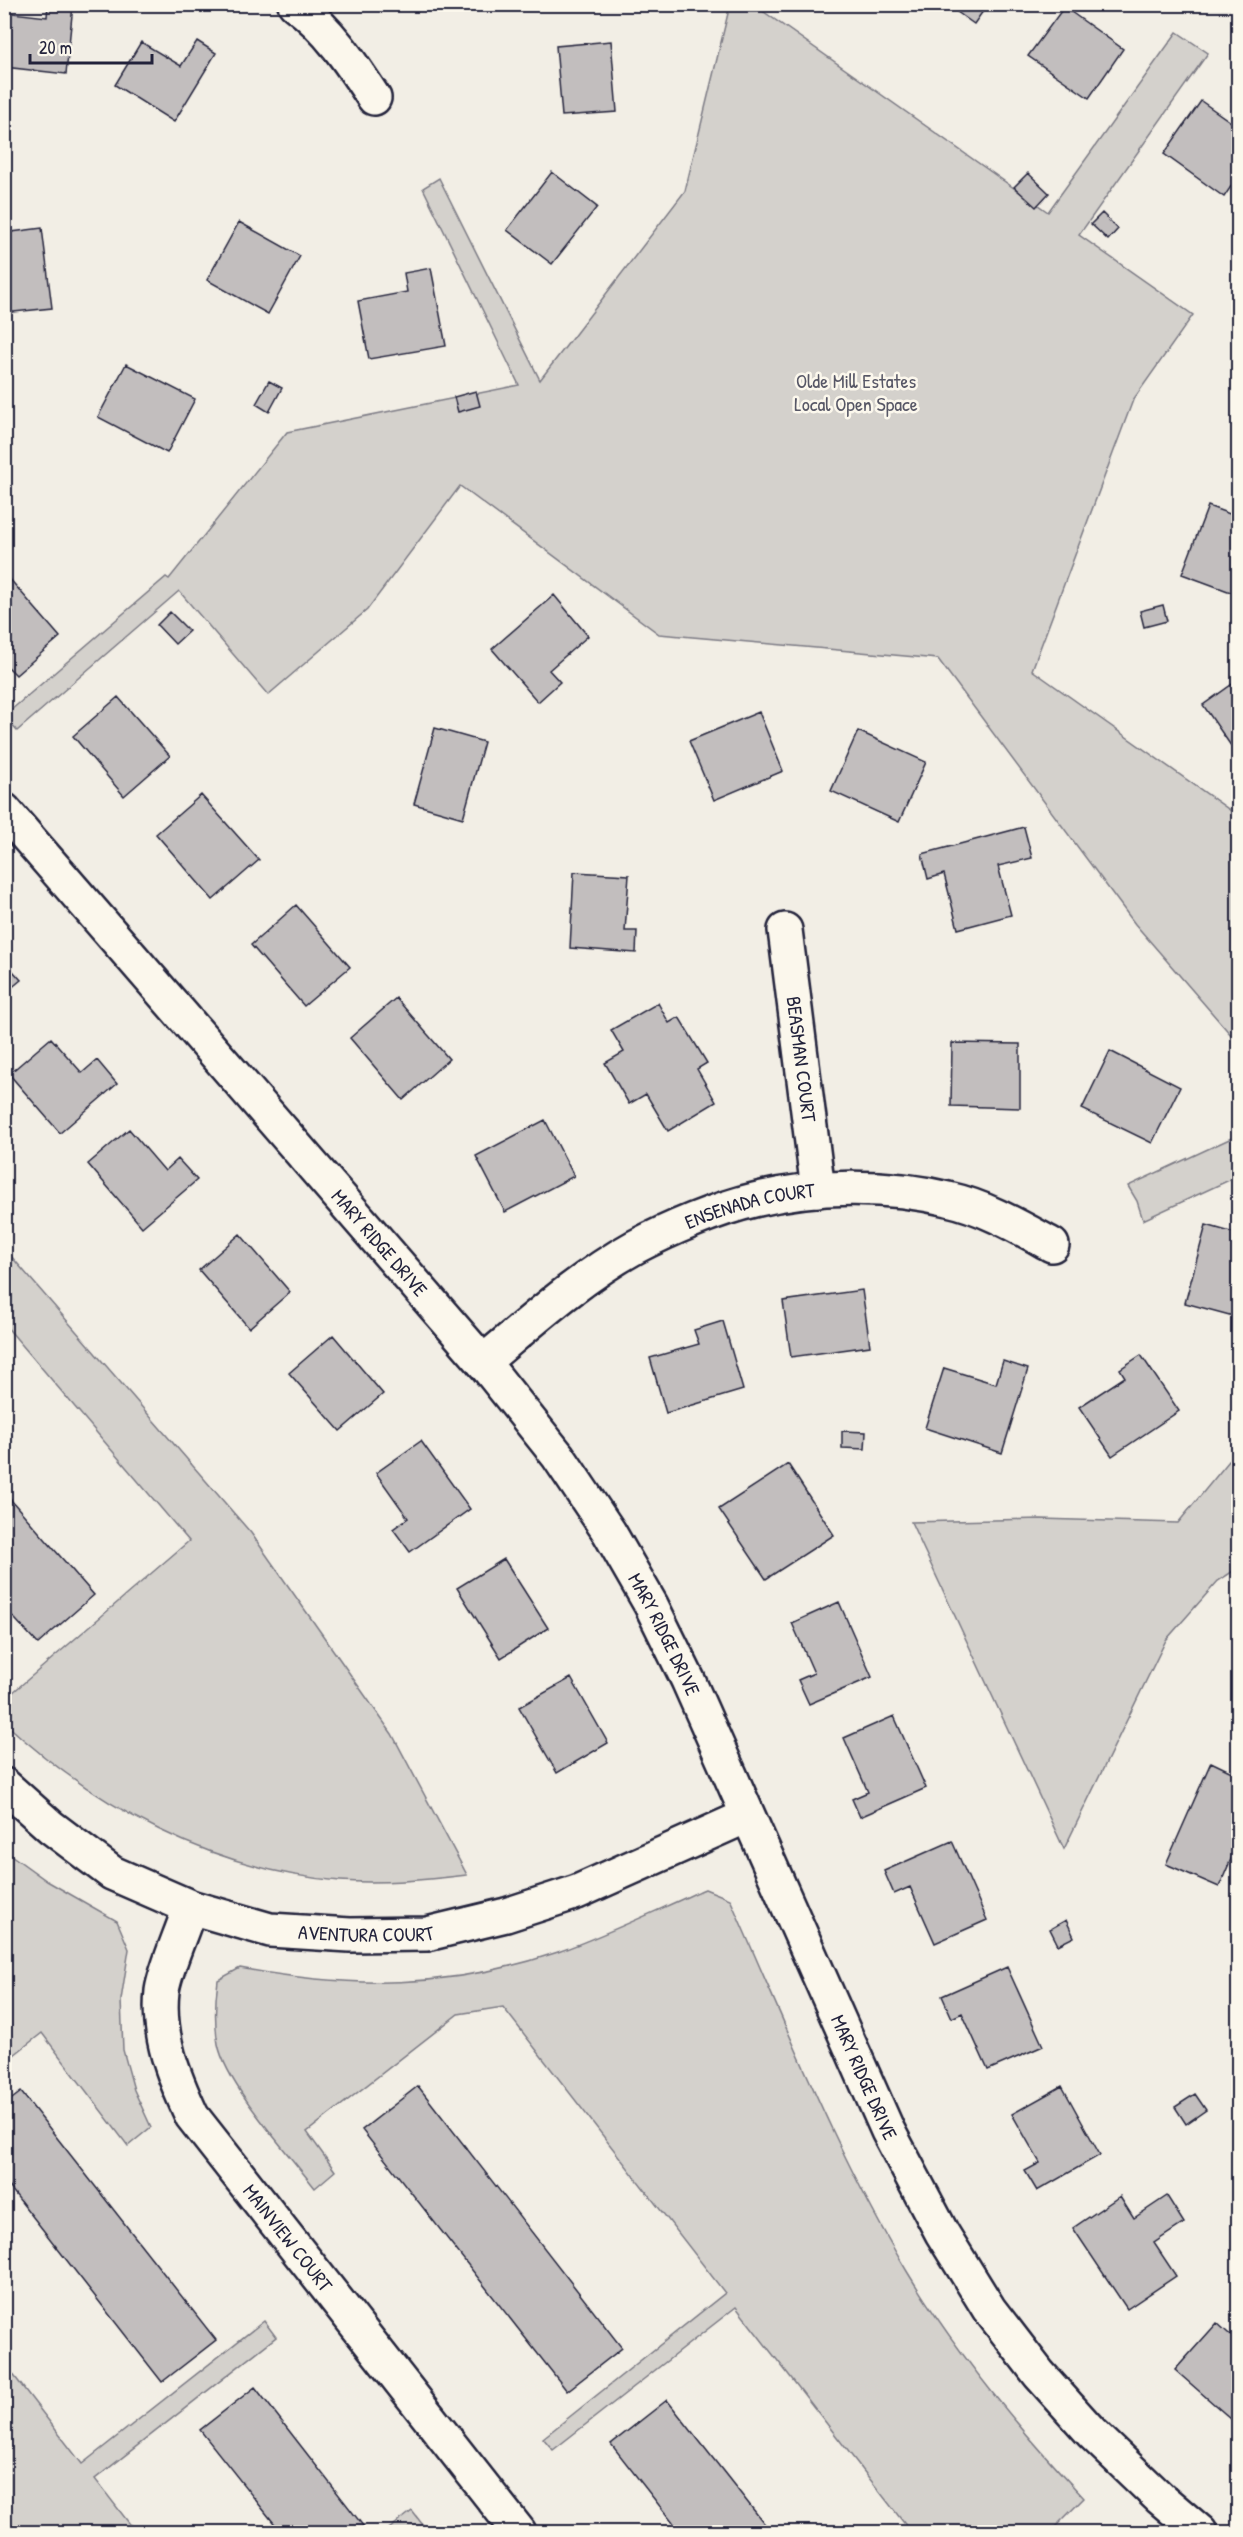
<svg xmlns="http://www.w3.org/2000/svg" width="1243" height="2537" font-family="'Patrick Hand',sans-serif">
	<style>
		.green { fill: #d4d1cc; stroke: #7b7a84; stroke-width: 1.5 }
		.building { fill: #c2bebe; stroke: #22223b; stroke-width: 1.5 }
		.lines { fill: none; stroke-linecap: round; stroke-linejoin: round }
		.minor-casing { stroke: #22223b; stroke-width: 38 }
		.minor { stroke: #fbf7ec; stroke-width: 33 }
		.labels { text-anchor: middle; stroke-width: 5; stroke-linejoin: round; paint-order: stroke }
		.park-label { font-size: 20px; fill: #575766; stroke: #fbf7ec }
		.street-label { font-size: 20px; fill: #22223b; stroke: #fbf7ec }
	</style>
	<rect width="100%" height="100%" fill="#f2eee5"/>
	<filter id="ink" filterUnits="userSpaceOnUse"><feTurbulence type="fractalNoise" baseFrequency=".0167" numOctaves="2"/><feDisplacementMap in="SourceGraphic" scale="12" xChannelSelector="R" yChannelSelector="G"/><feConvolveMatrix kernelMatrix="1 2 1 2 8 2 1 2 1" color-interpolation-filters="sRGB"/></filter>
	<g filter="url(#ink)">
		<path class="green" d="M730,5H754L1048,212L1177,32L1208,53L1079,235L1193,315L1133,400L1032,670L1238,816V1043L1135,924L938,659L659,634L460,486L367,610L268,695L179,591L17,731L4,716L166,577L169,579L287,432L519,385L423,188L439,178L540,380L685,191Z
			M1238,1135V1176L1143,1220L1137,1201L1128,1186Z
			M4,1248L251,1533L392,1734L467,1875C425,1880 383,1884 340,1881C213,1870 97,1808 5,1723V1699L189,1541L5,1325Z
			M1238,1450V1568L1218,1581L1166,1640L1064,1849L911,1522L1041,1519L1178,1523Z
			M4,1850L47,1881L117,1921L129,1949L121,2000L123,2050L134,2090L151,2127L128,2146L42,2033L5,2062Z
			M705,1889L730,1899C786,2025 837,2155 908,2273C958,2355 1019,2429 1084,2498L1050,2532H911L736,2307L553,2450L543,2438L725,2293L503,2007L458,2014L307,2132L335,2171L315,2188C288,2153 226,2085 218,2044C214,2022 215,2002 218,1980L240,1968C351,1989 450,1989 558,1952C608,1934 657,1910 705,1889Z
			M264,2321L276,2337L95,2479L136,2532H5V2364L82,2464Z
			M412,2511L423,2525L414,2532H385Z"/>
		<path class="building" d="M48,4L73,5L66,74L4,67V12L47,17Z
			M493,4H507L502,11Z
			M946,4H988L974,24Z
			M1064,7L1123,49L1089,98L1028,56Z
			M197,41L216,53L174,122L115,85L141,42L181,66Z
			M611,41L617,112L562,116L556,46Z
			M1201,101L1238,127V176L1224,197L1164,154Z
			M552,172L597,207L552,264L507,230Z
			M1028,173L1049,193L1036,207L1014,187Z
			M1102,213L1118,229L1108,240L1091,224Z
			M239,222L300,256L268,314L207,280Z
			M42,228L52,308L4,313V233Z
			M431,268L446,346L369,359L358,301L407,292L404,273Z
			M126,364L195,399L167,453L98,417Z
			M269,381L282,388L269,412L256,404Z
			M476,391L480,406L458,412L454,397Z
			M1208,506L1238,517V588L1236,594L1182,574Z
			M8,577L60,637L16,675L4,663V580Z
			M554,595L588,636L549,670L560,682L538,702L492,649Z
			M1163,605L1167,621L1144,627L1140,611Z
			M170,612L189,631L175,644L157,625Z
			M1238,680V756L1203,705Z
			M118,697L170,756L124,796L73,736Z
			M759,712L783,771L714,800L689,741Z
			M435,728L484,742L463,818L414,804Z
			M858,731L926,762L899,822L831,791Z
			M201,795L259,860L213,900L156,834Z
			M1024,827L1032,858L998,866L1011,915L958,929L944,874L928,879L922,854Z
			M574,872L629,875L625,931H637L636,953L570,948Z
			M296,905L350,967L304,1006L251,945Z
			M4,961L21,980L4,994Z
			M396,998L449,1059L403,1100L350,1038Z
			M658,1003L669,1023L679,1017L707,1063L697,1069L716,1102L668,1131L646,1094L629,1104L605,1063L624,1052L611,1030Z
			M51,1038L82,1073L97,1060L117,1084L60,1133L9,1074Z
			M952,1043L1020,1044V1108L951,1106Z
			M1110,1051L1180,1087L1152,1143L1082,1109Z
			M545,1120L574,1176L505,1212L476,1156Z
			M129,1129L165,1171L178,1159L197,1180L142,1227L88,1164Z
			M1206,1225L1238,1234L1237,1317L1185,1303Z
			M240,1234L290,1292L249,1328L199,1270Z
			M862,1290L870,1346L791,1357L783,1301Z
			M723,1321L743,1390L666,1413L650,1358L699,1344L694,1330Z
			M333,1335L383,1394L340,1431L289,1373Z
			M1141,1355L1179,1411L1112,1456L1079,1407L1125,1377L1120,1369Z
			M1003,1361L1028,1369L1002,1453L925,1428L944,1368L996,1384Z
			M842,1431L866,1432L865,1449L842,1448Z
			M421,1441L470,1509L410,1552L393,1529L408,1518L376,1473Z
			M788,1464L834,1535L766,1579L719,1509Z
			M4,1492L94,1595L38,1644L4,1607Z
			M504,1559L548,1628L501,1658L457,1588Z
			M839,1602L872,1677L809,1704L798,1680L814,1673L792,1623Z
			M571,1678L608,1743L557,1773L519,1707Z
			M894,1716L926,1788L860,1817L852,1799L868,1792L844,1738Z
			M1211,1762L1238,1775V1843L1219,1887L1166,1864Z
			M952,1841L987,1920L935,1943L910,1887L894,1894L884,1871Z
			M1066,1920L1074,1937L1058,1945L1050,1929Z
			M1007,1967L1043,2046L988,2070L962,2013L952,2018L942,1996Z
			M418,2086L622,2348L567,2391L362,2130Z
			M1062,2086L1100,2155L1037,2191L1025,2171L1040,2163L1012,2114Z
			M21,2092L216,2340L162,2382L4,2180V2105Z
			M1195,2094L1206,2110L1186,2124L1175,2107Z
			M1120,2196L1134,2218L1167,2196L1184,2223L1154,2243L1176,2276L1127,2309L1073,2228Z
			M1217,2323L1238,2342V2411L1231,2419L1175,2370Z
			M255,2387L364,2527L357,2532H281L200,2430Z
			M667,2400L771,2532H680L611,2444Z"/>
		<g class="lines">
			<defs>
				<g id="minor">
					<path d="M295,4C329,29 351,63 374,98"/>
					<path id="s1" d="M4,810L483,1362L558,1456L609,1532L651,1605L688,1680L888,2131L942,2233L989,2309L1039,2374L1092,2433L1160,2498L1200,2532"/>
					<path id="s2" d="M785,930L818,1190"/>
					<path id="s3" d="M483,1362C531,1322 579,1278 635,1247C669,1229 716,1209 754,1200C815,1185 886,1184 948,1199C985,1207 1019,1227 1052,1245"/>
					<path id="s4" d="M4,1785L51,1827L112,1873L190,1907L270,1930L350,1935L427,1934L506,1915L577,1892L747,1816"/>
					<path id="s5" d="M190,1907C183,1930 165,1969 162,1991C157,2036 174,2077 192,2116L519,2532"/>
				</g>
			</defs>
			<use href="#minor" class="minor-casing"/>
			<use href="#minor" class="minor"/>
		</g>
	</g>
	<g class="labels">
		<g class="park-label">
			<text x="856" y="388">Olde Mill Estates<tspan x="856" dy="23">Local Open Space</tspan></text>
		</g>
		<g class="street-label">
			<text dy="7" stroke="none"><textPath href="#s2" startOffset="130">BEASMAN COURT</textPath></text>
			<text dy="7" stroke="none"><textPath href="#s3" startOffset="314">ENSENADA COURT</textPath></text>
			<text dy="7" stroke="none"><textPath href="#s1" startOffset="573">MARY RIDGE DRIVE</textPath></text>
			<text dy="7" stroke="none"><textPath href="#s1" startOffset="1059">MARY RIDGE DRIVE</textPath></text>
			<text dy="7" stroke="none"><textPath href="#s4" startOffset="404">AVENTURA COURT</textPath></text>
			<text dy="7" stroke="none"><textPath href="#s1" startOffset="1545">MARY RIDGE DRIVE</textPath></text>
			<text dy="7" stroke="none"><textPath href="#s5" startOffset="374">MAINVIEW COURT</textPath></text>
		</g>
	</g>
	<rect width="1243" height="2537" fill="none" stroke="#fbf7ec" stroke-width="24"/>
	<rect x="12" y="12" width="1219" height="2513" fill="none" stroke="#22223b" stroke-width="2" filter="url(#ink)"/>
	<path d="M30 54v9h122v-9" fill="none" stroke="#22223b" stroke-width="3"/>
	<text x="39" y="54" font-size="18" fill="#22223b" stroke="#fbf7ec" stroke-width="4.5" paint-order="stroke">20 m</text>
</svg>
